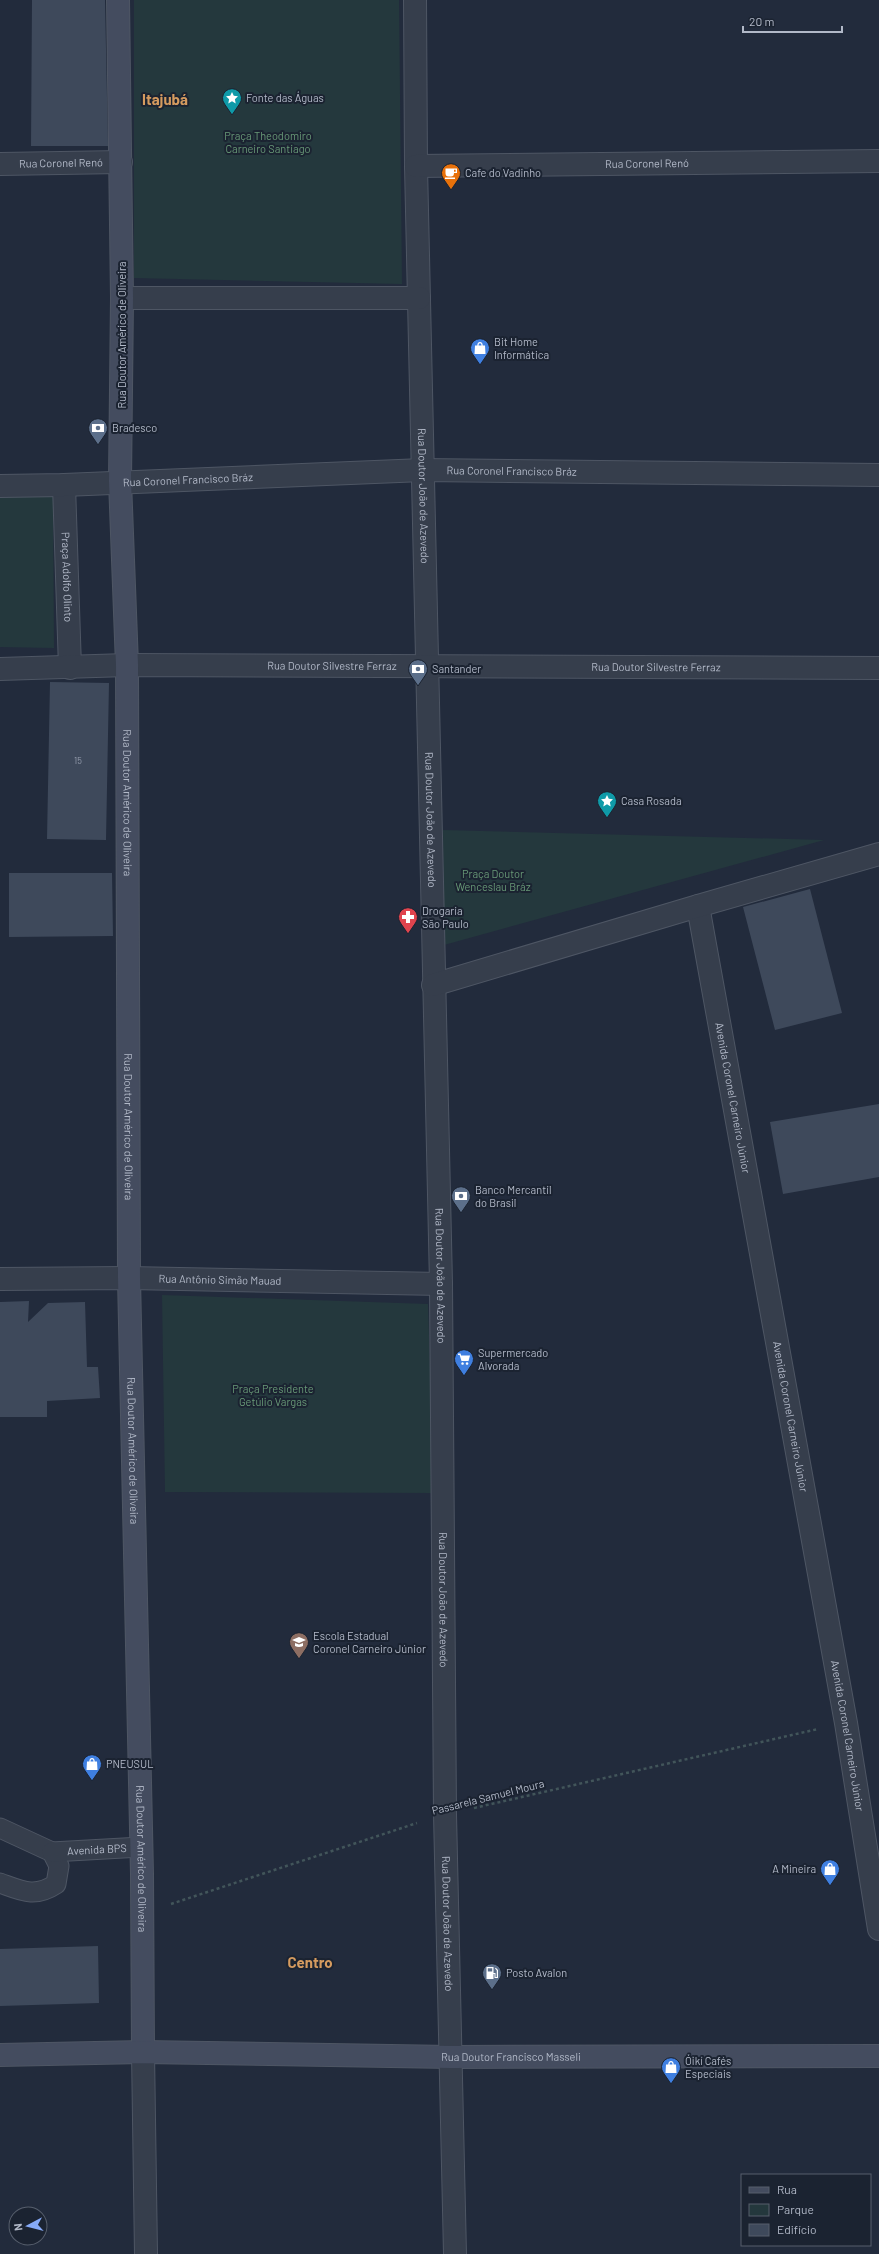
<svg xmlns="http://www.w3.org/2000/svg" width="879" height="2254" font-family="Barlow,sans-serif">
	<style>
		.green { fill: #24383d }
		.building { fill: #3e495b }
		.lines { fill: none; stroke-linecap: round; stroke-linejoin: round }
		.lane-casing { stroke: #4e5664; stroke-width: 21 }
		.street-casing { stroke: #4e5664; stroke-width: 24 }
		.secondary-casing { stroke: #4e5664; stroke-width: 24 }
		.path { stroke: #42555a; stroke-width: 2.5; stroke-dasharray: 3 3; stroke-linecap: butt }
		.lane { stroke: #363e4c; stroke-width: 19 }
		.street { stroke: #363e4c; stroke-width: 22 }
		.secondary { stroke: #444c5f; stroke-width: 22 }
		.labels { text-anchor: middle; stroke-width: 4; stroke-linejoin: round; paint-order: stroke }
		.number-label { font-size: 9px; fill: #959dad }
		.poi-label { font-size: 11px; fill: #b2b9c8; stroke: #1b2331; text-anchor: start }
		.park-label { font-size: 11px; fill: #689977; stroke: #1b2331 }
		.street-label { font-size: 11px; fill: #b2b9c8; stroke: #1b2331 }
		.district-label { font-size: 15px; font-weight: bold; fill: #d59b5f; stroke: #1b2331 }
	</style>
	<rect width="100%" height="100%" fill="#222b3c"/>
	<path class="green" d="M134,0H399L402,284L134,278Z
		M53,496L54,648L0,647V497Z
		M443,830L824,840L444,945Z
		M162,1295L428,1304L434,1493L165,1492Z"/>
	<path class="building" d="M32,0H105L108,146H31Z
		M50,682L109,683L106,840L47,839Z
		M9,873H112L113,936L9,937Z
		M810,889L842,1013L775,1030L743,907Z
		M879,1104V1177L783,1194L770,1122Z
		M29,1301L28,1322L48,1303L85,1302L87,1367H98L100,1398L47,1401V1417H0V1302Z
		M98,1946L99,2003L0,2006V1949Z"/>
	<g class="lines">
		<defs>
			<g id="lane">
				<path d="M0,1828L52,1852L59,1866L56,1884C35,1898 22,1891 0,1883"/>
				<path id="s1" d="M52,1852L141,1847"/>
			</g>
			<g id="street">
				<path id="s2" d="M415,0L416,166L441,1284L445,1814L455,2254"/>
				<path id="s3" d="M0,164L121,162"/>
				<path id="s4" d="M416,166L879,161"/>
				<path d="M122,298H419"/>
				<path id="s5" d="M64,485L70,668"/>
				<path id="s6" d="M0,486L64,485L423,470L879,475"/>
				<path id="s7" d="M0,669L127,665L879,668"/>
				<path id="s8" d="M698,906L846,1723L879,1929"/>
				<path d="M433,985L698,906L879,854"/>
				<path id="s9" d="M0,1279L129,1278L441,1284"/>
				<path d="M143,2052L146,2254"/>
			</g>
			<g id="secondary">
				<path id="s10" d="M118,0L122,298L120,481L127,665L129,1278L142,1874L143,2052"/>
				<path id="s11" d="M0,2055L143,2052L451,2057L879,2056"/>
			</g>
		</defs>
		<use href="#lane" class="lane-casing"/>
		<use href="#street" class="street-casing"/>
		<use href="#secondary" class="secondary-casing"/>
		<path class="path" d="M474,1808L818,1729
			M171,1904L417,1823"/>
		<use href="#lane" class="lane"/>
		<use href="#street" class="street"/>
		<use href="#secondary" class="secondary"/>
	</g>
	<defs>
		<symbol id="sight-pin" viewBox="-11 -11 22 30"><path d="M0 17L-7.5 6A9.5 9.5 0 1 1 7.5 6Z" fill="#0f9aa8" stroke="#1b2331"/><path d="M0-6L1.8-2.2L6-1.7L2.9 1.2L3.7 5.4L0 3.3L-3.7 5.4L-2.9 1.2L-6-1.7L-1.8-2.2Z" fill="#fff"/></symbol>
		<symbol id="cafe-pin" viewBox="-11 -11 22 30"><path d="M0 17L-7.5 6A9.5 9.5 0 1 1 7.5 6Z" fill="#e8710a" stroke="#1b2331"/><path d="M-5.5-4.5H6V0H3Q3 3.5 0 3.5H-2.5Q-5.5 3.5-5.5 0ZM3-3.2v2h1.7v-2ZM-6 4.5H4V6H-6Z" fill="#fff"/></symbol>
		<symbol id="shop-pin" viewBox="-11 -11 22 30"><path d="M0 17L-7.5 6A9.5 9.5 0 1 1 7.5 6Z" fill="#3f7fe0" stroke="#1b2331"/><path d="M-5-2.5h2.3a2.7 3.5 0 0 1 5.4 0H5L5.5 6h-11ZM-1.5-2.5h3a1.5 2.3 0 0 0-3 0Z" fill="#fff"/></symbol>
		<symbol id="bank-pin" viewBox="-11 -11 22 30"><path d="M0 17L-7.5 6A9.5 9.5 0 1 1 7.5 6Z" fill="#5c6f8a" stroke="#1b2331"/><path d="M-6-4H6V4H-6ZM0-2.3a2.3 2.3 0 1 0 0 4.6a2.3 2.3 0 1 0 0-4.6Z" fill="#fff"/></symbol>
		<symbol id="pharmacy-pin" viewBox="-11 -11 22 30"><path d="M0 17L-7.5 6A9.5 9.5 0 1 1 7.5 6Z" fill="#e0444e" stroke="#1b2331"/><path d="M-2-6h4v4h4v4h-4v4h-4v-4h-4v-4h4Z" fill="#fff"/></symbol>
		<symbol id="supermarket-pin" viewBox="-11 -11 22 30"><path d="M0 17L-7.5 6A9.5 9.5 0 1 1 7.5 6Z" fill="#3f7fe0" stroke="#1b2331"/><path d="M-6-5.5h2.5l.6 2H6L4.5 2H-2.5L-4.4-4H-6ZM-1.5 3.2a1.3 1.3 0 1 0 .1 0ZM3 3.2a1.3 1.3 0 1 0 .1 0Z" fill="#fff"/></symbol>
		<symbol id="school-pin" viewBox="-11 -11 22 30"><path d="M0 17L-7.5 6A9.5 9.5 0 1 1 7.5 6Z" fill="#8d6e63" stroke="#1b2331"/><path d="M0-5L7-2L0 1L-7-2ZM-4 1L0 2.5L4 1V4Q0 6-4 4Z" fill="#fff"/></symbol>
		<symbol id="fuel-pin" viewBox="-11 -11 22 30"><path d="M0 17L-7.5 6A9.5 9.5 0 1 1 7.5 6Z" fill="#5c6f8a" stroke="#1b2331"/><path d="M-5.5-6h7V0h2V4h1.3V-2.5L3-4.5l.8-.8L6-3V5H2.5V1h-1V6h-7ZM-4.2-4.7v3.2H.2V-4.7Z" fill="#fff"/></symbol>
	</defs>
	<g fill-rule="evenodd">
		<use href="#sight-pin" x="221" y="87" width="22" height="30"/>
		<use href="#cafe-pin" x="440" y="162" width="22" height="30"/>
		<use href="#shop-pin" x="469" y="337" width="22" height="30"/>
		<use href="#bank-pin" x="87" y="417" width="22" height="30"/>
		<use href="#bank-pin" x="407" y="658" width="22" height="30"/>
		<use href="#sight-pin" x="596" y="790" width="22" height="30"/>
		<use href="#pharmacy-pin" x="397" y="906" width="22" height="30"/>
		<use href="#bank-pin" x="450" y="1185" width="22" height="30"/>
		<use href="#supermarket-pin" x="453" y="1348" width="22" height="30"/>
		<use href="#school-pin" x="288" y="1631" width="22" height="30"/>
		<use href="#shop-pin" x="81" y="1753" width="22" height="30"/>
		<use href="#shop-pin" x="819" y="1858" width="22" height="30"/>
		<use href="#fuel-pin" x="481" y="1962" width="22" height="30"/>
		<use href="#shop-pin" x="660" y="2056" width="22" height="30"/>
	</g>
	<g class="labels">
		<g class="number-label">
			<text x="78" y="764">15</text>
		</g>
		<g class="poi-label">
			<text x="246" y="102">Fonte das Águas</text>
			<text x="465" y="177">Cafe do Vadinho</text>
			<text x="494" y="346">Bit Home<tspan x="494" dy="13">Informática</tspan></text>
			<text x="112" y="432">Bradesco</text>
			<text x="432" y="673">Santander</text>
			<text x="621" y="805">Casa Rosada</text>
			<text x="422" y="915">Drogaria<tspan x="422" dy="13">São Paulo</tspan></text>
			<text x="475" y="1194">Banco Mercantil<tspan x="475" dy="13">do Brasil</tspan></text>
			<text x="478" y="1357">Supermercado<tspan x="478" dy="13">Alvorada</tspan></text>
			<text x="313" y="1640">Escola Estadual<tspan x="313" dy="13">Coronel Carneiro Júnior</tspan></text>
			<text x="106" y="1768">PNEUSUL</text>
			<text x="816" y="1873" text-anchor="end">A Mineira</text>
			<text x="506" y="1977">Posto Avalon</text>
			<text x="685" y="2065">Óikí Cafés<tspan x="685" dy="13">Especiais</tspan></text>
		</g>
		<g class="park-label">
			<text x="268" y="140">Praça Theodomiro<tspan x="268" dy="13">Carneiro Santiago</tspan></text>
			<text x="493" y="878">Praça Doutor<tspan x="493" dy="13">Wenceslau Bráz</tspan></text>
			<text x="273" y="1393">Praça Presidente<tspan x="273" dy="13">Getúlio Vargas</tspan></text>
		</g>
		<g class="street-label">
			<text dy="4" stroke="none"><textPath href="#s3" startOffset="61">Rua Coronel Renó</textPath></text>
			<text dy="4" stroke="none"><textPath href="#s4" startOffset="231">Rua Coronel Renó</textPath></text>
			<text transform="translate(122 335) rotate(-90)" y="4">Rua Doutor Américo de Oliveira</text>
			<text dy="4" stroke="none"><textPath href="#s6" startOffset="512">Rua Coronel Francisco Bráz</textPath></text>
			<text dy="4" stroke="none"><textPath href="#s6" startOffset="188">Rua Coronel Francisco Bráz</textPath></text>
			<text dy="4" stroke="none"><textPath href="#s2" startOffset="496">Rua Doutor João de Azevedo</textPath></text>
			<text dy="4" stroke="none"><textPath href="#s5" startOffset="92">Praça Adolfo Olinto</textPath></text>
			<text dy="4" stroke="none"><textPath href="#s7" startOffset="332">Rua Doutor Silvestre Ferraz</textPath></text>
			<text dy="4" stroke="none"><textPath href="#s7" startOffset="656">Rua Doutor Silvestre Ferraz</textPath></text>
			<text dy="4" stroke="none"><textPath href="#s10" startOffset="803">Rua Doutor Américo de Oliveira</textPath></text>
			<text dy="4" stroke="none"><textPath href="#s2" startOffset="820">Rua Doutor João de Azevedo</textPath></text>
			<text dy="4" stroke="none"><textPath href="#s8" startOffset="195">Avenida Coronel Carneiro Júnior</textPath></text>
			<text dy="4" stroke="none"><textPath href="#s10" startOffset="1127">Rua Doutor Américo de Oliveira</textPath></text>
			<text dy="4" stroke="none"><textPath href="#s2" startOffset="1276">Rua Doutor João de Azevedo</textPath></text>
			<text dy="4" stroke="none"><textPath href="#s9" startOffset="220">Rua Antônio Simão Mauad</textPath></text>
			<text dy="4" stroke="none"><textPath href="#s8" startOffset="519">Avenida Coronel Carneiro Júnior</textPath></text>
			<text dy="4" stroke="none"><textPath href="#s10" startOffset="1451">Rua Doutor Américo de Oliveira</textPath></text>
			<text dy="4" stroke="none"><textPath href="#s2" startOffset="1600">Rua Doutor João de Azevedo</textPath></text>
			<text dy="4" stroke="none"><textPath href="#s8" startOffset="843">Avenida Coronel Carneiro Júnior</textPath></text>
			<text transform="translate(488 1797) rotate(-14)" y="4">Passarela Samuel Moura</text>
			<text dy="4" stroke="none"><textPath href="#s1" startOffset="45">Avenida BPS</textPath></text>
			<text dy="4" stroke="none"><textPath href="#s10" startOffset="1859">Rua Doutor Américo de Oliveira</textPath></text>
			<text dy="4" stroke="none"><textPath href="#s2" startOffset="1924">Rua Doutor João de Azevedo</textPath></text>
			<text dy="4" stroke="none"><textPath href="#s11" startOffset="511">Rua Doutor Francisco Masseli</textPath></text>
		</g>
		<g class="district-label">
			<text x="165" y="105">Itajubá</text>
			<text x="310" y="1968">Centro</text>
		</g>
	</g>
	<rect x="741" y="2174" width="130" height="72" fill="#1b2331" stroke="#575f6d"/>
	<rect x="749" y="2187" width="20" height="6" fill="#444c5f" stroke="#575f6d"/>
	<text x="777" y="2194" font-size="12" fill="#b2b9c8">Rua</text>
	<rect x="749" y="2204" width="20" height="12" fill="#24383d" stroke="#575f6d"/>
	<text x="777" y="2214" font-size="12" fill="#b2b9c8">Parque</text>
	<rect x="749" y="2224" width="20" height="12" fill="#3e495b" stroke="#575f6d"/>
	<text x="777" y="2234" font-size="12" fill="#b2b9c8">Edifício</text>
	<g transform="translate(28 2226) rotate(263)"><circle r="19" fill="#1b2331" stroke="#575f6d"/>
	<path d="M0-3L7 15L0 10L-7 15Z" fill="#86aaf8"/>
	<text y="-6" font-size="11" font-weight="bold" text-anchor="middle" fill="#b2b9c8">N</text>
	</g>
	<path d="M743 26v6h99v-6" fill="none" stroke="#b2b9c8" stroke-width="2"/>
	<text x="749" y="26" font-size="12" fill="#b2b9c8" stroke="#1b2331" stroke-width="3" paint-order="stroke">20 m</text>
</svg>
